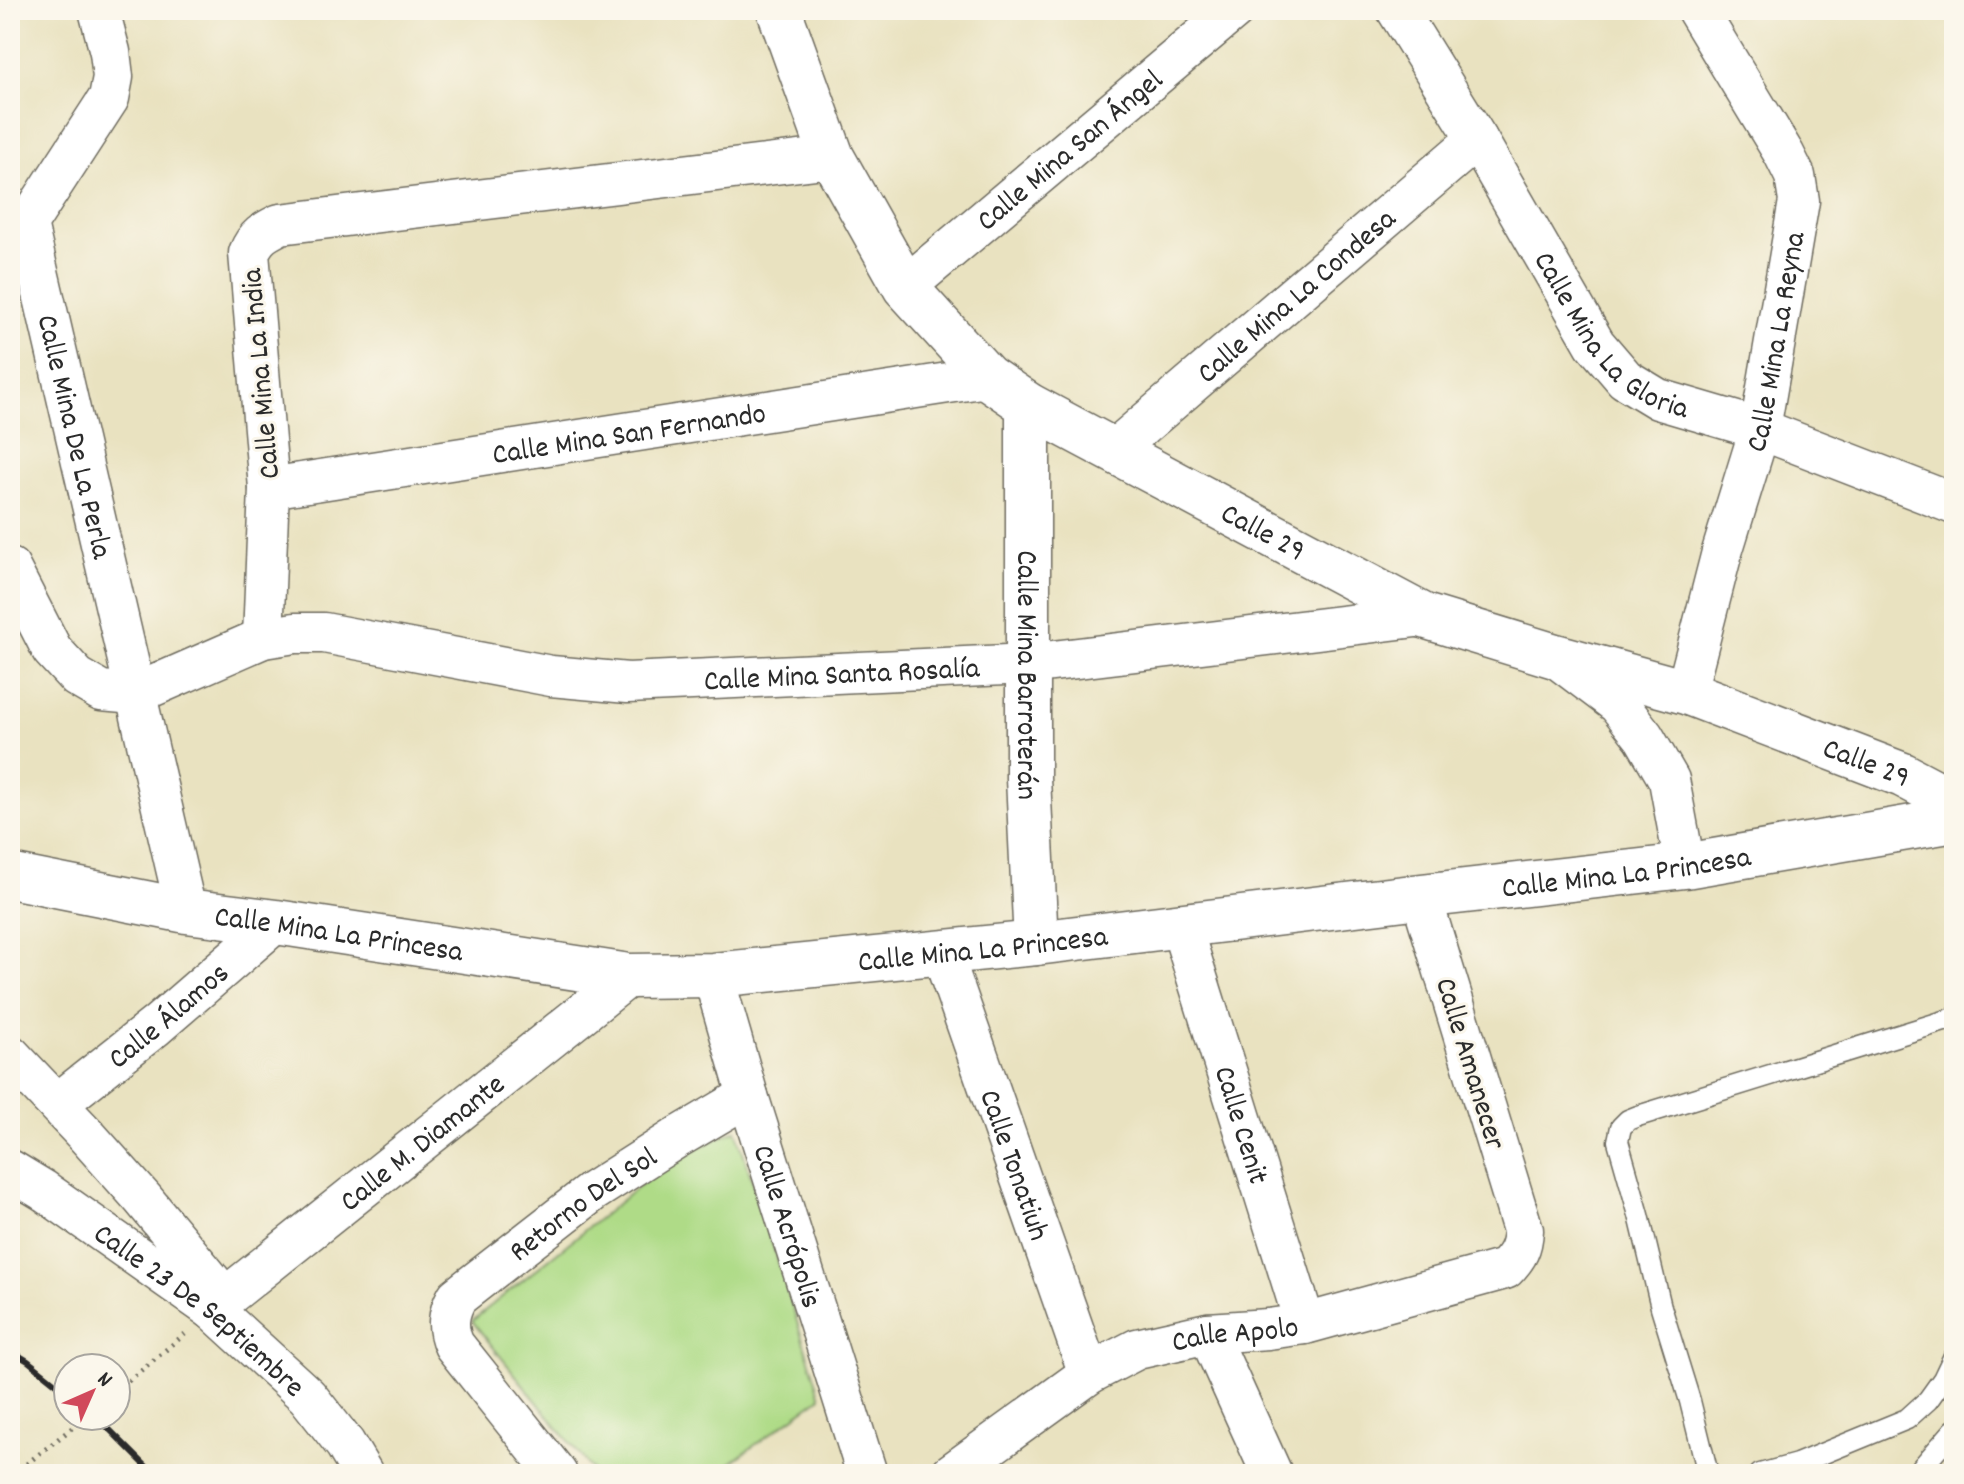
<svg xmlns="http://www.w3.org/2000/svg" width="1964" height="1484" font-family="Dekko,sans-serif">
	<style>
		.green { fill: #afdb87; stroke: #6d8359; stroke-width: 2 }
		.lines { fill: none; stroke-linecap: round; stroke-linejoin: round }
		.service-casing { stroke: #6e6b5f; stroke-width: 23 }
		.minor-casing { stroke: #6e6b5f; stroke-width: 43 }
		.tertiary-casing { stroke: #6e6b5f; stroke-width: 47 }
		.path { stroke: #6e6b5f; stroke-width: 5; stroke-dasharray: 2 6; stroke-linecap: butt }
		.service { stroke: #fff; stroke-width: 20 }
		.minor { stroke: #fff; stroke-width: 40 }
		.tertiary { stroke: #fff; stroke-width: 44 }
		.rail { stroke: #2b2b2b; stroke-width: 6 }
		.labels { text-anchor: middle; stroke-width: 6; stroke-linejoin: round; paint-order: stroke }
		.street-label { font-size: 30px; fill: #2b2b2b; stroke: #fbf7ec }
	</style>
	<rect width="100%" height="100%" fill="#fbf7ec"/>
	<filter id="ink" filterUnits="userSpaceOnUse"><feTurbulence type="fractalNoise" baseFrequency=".0125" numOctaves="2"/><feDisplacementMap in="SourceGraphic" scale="16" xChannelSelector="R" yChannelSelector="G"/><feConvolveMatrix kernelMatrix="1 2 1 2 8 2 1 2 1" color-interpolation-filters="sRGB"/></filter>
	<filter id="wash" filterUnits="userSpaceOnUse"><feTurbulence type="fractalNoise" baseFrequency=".006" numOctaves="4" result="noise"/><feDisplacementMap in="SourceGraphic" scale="32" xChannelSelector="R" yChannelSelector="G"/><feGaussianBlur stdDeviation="1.8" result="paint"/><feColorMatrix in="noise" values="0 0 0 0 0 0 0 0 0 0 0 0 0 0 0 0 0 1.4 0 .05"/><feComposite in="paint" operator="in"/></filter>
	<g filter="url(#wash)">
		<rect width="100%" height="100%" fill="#e9e2c0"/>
		<path class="green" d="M736,1130L821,1397L715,1474H595L472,1321L673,1159Z"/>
	</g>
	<g filter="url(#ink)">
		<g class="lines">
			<defs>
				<path id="service" d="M1708,1474L1690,1401L1661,1307L1639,1215L1618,1141L1621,1127L1628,1120L1638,1116L1954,1018
					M1760,1474L1797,1464L1907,1419L1928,1400L1943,1379L1954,1356
					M1916,1474L1954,1430"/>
				<g id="minor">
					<path id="s1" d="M99,10L110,52L113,77L109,98L27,224L186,911"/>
					<path id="s2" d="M1397,10L1477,139L1595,344L1625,379L1658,399L1760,429L1954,504"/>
					<path id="s3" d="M905,287L1234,10"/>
					<path id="s4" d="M1113,451L1477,139"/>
					<path id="s5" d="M269,488L987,377"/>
					<path id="s6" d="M10,568L52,650L77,677L101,691L135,694L263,638L295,633H324L551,676L628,683L1028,664L1424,616"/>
					<path d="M263,638L269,488L249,253C256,236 264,232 280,224L832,157"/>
					<path d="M1557,658L1618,704L1644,737L1669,780L1685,866"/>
					<path id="s7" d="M1686,692L1722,552L1760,429L1799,201L1795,176L1784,154L1697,10"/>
					<path id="s8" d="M1181,926L1305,1324"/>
					<path id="s9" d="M942,953L1089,1374"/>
					<path id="s10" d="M713,975L748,1096L867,1474"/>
					<path d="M10,1055L86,1135L143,1199L225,1298"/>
					<path id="s11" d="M57,1104L156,1026L276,922"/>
					<path id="s12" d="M10,1170L43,1190L213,1310L307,1396L345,1444L363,1474"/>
					<path id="s13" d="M213,1310L225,1298L629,976"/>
					<path d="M1208,1333L1272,1474"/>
					<path id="s14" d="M557,1474L454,1345C446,1327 448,1313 457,1297L592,1192L675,1139L748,1096"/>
					<path id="s15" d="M951,1474L1089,1374L1137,1349L1208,1333L1268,1329L1305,1324L1505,1269C1518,1256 1522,1247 1523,1230L1421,896"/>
				</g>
				<g id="tertiary">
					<path id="s16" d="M779,10L832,157L905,287L987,377L1028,405L1424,616L1555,656L1686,692L1903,775L1954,802"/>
					<path id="s17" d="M1028,405V778L1036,943"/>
					<path id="s18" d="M10,876L186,911L276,922L629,976L713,975L1036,943L1421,896L1685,866L1954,820"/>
				</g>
			</defs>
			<use href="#service" class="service-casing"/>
			<use href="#minor" class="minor-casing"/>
			<use href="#tertiary" class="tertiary-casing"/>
			<path class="path" d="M116,1391L185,1334
				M14,1474L87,1416"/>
			<use href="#service" class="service"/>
			<use href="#minor" class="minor"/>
			<use href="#tertiary" class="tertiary"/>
			<path class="rail" d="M10,1350L28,1361L68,1393
				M96,1416L154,1474"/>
		</g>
	</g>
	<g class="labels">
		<g class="street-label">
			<text dy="10" stroke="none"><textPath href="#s3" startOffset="214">Calle Mina San Ángel</textPath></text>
			<text dy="10" stroke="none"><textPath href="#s4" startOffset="240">Calle Mina La Condesa</textPath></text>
			<text dy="10" stroke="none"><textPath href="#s2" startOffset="394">Calle Mina La Gloria</textPath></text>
			<text dy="10" stroke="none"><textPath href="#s7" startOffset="362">Calle Mina La Reyna</textPath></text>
			<text transform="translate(259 374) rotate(-95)" y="10">Calle Mina La India</text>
			<text dy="10" stroke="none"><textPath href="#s5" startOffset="364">Calle Mina San Fernando</textPath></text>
			<text dy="10" stroke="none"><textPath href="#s1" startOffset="458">Calle Mina De La Perla</textPath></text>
			<text dy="10" stroke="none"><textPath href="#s16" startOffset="744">Calle 29</textPath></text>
			<text dy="10" stroke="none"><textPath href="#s6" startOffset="914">Calle Mina Santa Rosalía</textPath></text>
			<text dy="10" stroke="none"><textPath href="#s17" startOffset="270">Calle Mina Barroterán</textPath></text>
			<text dy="10" stroke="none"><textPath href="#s16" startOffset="1392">Calle 29</textPath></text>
			<text dy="10" stroke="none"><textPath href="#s18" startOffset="1630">Calle Mina La Princesa</textPath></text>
			<text dy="10" stroke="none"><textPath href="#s18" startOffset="334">Calle Mina La Princesa</textPath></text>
			<text dy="10" stroke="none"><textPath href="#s18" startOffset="982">Calle Mina La Princesa</textPath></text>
			<text dy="10" stroke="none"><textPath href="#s11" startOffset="142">Calle Álamos</textPath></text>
			<text transform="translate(1472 1063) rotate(73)" y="10">Calle Amanecer</text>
			<text dy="10" stroke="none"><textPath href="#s8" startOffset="208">Calle Cenit</textPath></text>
			<text dy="10" stroke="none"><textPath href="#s13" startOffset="268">Calle M. Diamante</textPath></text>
			<text dy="10" stroke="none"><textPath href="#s9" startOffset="224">Calle Tonatiuh</textPath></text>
			<text dy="10" stroke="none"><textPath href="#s14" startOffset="372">Retorno Del Sol</textPath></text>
			<text dy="10" stroke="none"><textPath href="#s10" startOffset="262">Calle Acrópolis</textPath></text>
			<text dy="10" stroke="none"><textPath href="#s12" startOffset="236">Calle 23 De Septiembre</textPath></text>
			<text dy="10" stroke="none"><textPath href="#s15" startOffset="324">Calle Apolo</textPath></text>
		</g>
	</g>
	<rect width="1964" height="1484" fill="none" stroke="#fbf7ec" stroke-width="40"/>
	<g transform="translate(92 1392) rotate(45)"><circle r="38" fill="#fbf7ec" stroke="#a8a59f" stroke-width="2"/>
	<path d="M0-6L14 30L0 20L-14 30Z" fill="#d1495b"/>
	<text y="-12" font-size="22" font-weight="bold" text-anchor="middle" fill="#2b2b2b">N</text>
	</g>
</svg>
